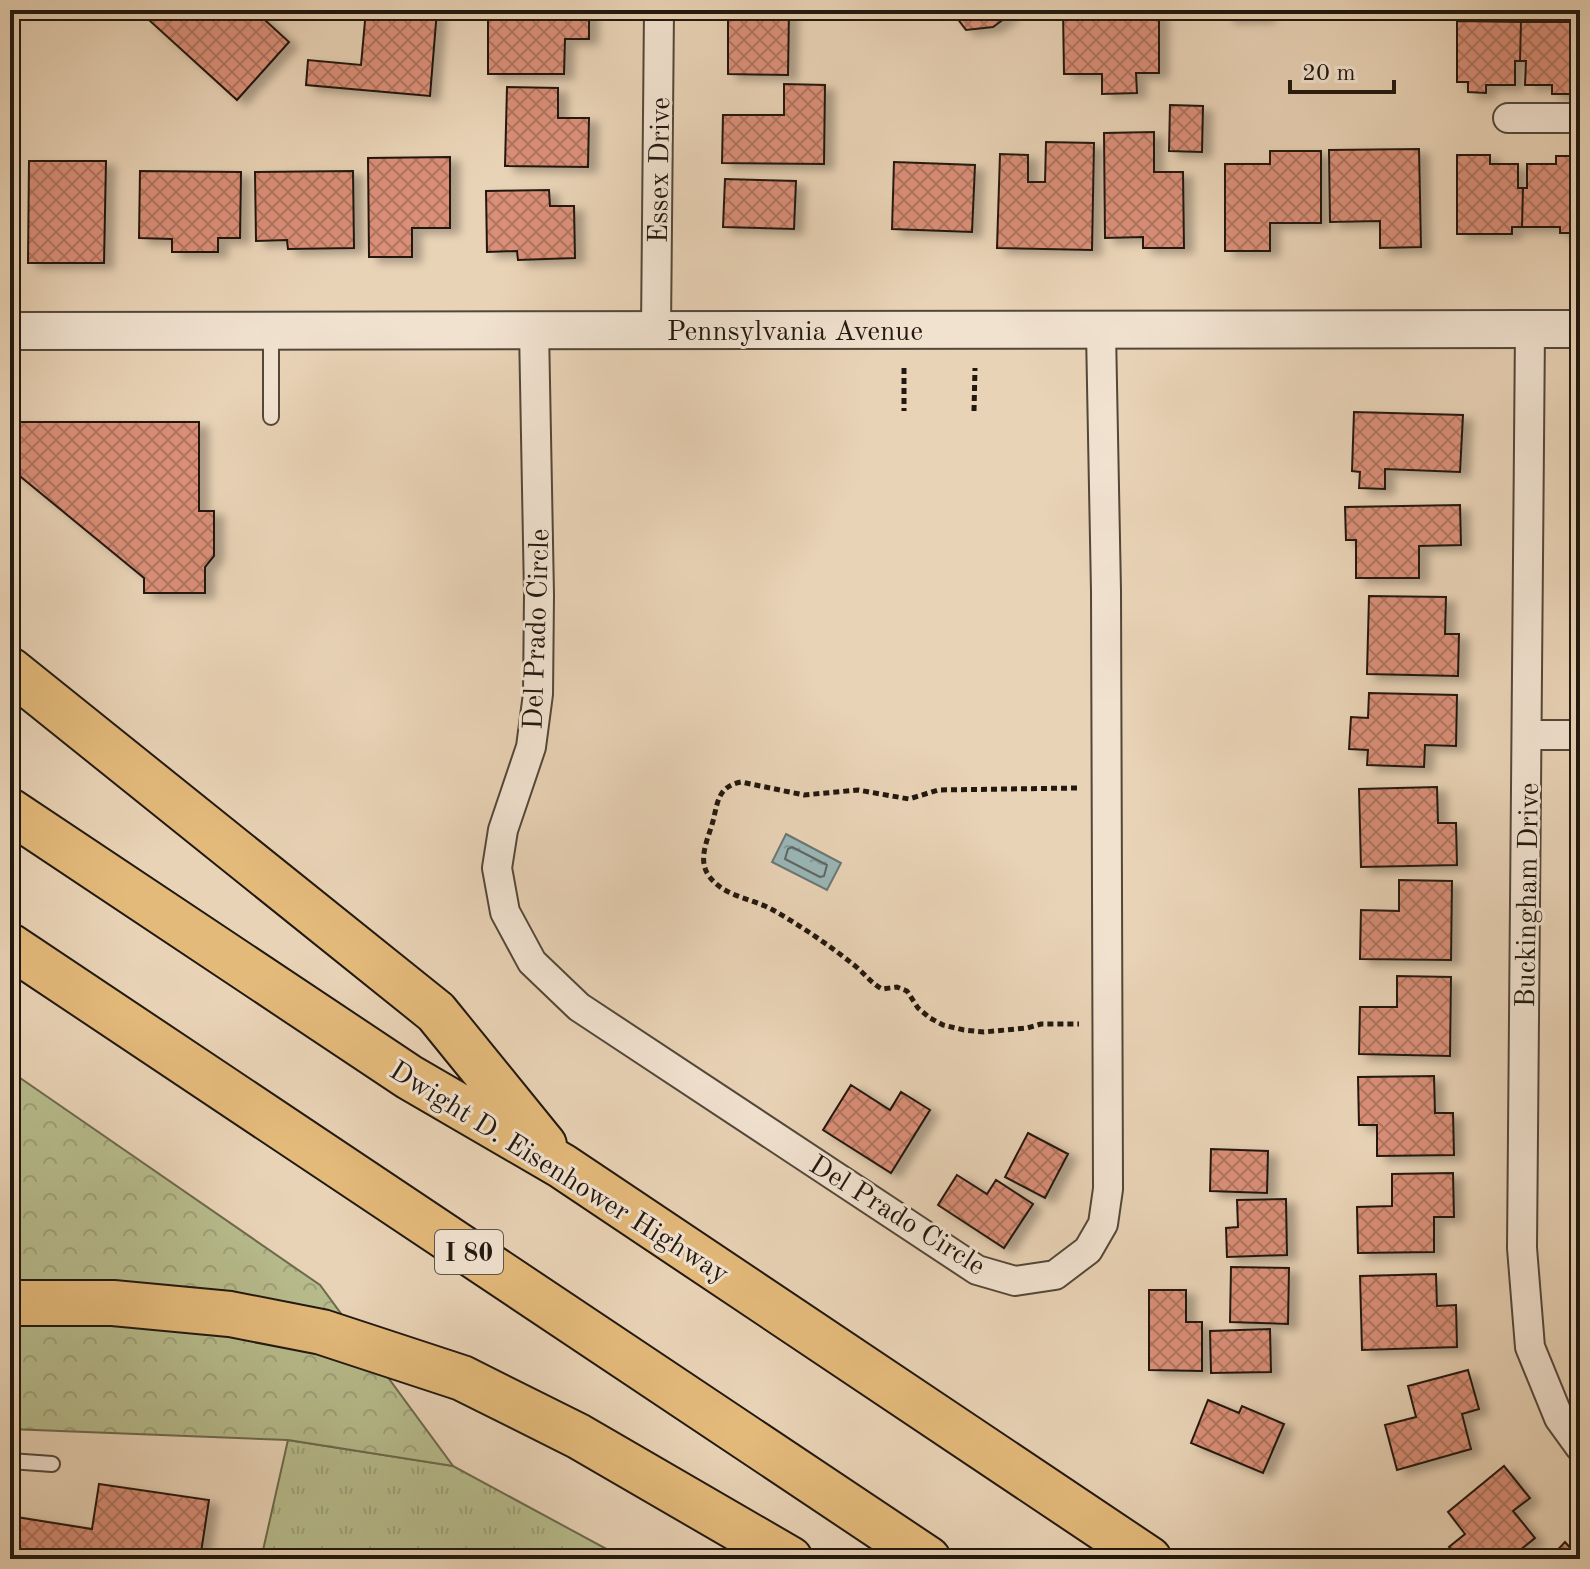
<svg xmlns="http://www.w3.org/2000/svg" width="1590" height="1569" font-family="'Old Standard TT',serif">
	<style>
		.grass { fill: url(#grass-tufts); stroke: #6c6a4e; stroke-width: 2 }
		.forest { fill: url(#forest-crowns); stroke: #6c6a4e; stroke-width: 2 }
		.water { fill: url(#water-ripples); stroke: #6a7774; stroke-width: 2 }
		.lines { fill: none; stroke-linecap: round; stroke-linejoin: round }
		.shore { stroke: #5e6763; stroke-width: 2 }
		.building { fill: url(#building-cross-hatch); stroke: #21180f; stroke-width: 2; filter: url(#shadow) }
		.service-casing { stroke: #534739; stroke-width: 18 }
		.minor-casing { stroke: #534739; stroke-width: 32 }
		.tertiary-casing { stroke: #534739; stroke-width: 40 }
		.motorway-casing { stroke: #21180f; stroke-width: 48 }
		.path { stroke: #21180f; stroke-width: 5; stroke-dasharray: 6 4; stroke-linecap: butt }
		.service { stroke: #f1e2d0; stroke-width: 14 }
		.minor { stroke: #f1e2d0; stroke-width: 28 }
		.tertiary { stroke: #f1e2d0; stroke-width: 36 }
		.motorway { stroke: #e4ba7b; stroke-width: 44 }
		.labels { text-anchor: middle; stroke-width: 6; stroke-linejoin: round; paint-order: stroke }
		.shield { fill: #f1e2d0; stroke: #5f5549; stroke-width: 2 }
		.shield-label { font-size: 26px; font-weight: bold; fill: #21180f }
		.street-label { font-size: 28px; fill: #21180f; stroke: #f1e2d0 }
	</style>
	<defs>
		<pattern id="grass-tufts" width="24" height="20" patternUnits="userSpaceOnUse" patternTransform="scale(2)"><rect width="24" height="20" fill="#b7bc8d"/><path d="M3 7l-1-3M5 7V3M7 7l1-3M15 17l-1-3M17 17v-4M19 17l1-3" fill="none" stroke="#9da178"/></pattern>
		<pattern id="forest-crowns" width="20" height="18" patternUnits="userSpaceOnUse" patternTransform="scale(2)"><rect width="20" height="18" fill="#b7bc8d"/><path d="M2 6a3 3 0 1 1 6 0M12 15a3 3 0 1 1 6 0" fill="none" stroke="#9da178"/></pattern>
		<pattern id="water-ripples" width="26" height="14" patternUnits="userSpaceOnUse" patternTransform="scale(2)"><rect width="26" height="14" fill="#9ab6b7"/><path d="M2 4q2-2 4 0t4 0M15 11q2-2 4 0t4 0" fill="none" stroke="#849c9c"/></pattern>
		<pattern id="building-cross-hatch" width="8" height="8" patternUnits="userSpaceOnUse" patternTransform="scale(2)"><rect width="8" height="8" fill="#da8f78"/><path d="M0 0l8 8M0 8l8-8" fill="none" stroke="#b07461"/></pattern>
		<filter id="shadow"><feDropShadow dx="9" dy="5" stdDeviation="4" flood-color="#0004"/></filter>
	</defs>
	<rect width="100%" height="100%" fill="#e9d3b6"/>
	<filter id="stains"><feTurbulence type="fractalNoise" baseFrequency=".0025" numOctaves="4"/><feColorMatrix values="0 0 0 0 .2 0 0 0 0 .09 0 0 0 0 .02 0 0 0 .5 -.17"/></filter>
	<radialGradient id="worn" r=".72"><stop offset=".6" stop-color="#630" stop-opacity="0"/><stop offset="1" stop-color="#630" stop-opacity=".3"/></radialGradient>
	<path class="grass" d="M288,1440L453,1466L625,1559H261Z"/>
	<path class="forest" d="M10,1071L320,1285L453,1466L288,1440L10,1429Z"/>
	<path class="water" d="M786,834L841,863L827,890L772,862Z"/>
	<g class="lines">
		<path class="shore" d="M792,847L827,865L824,876L820,877L785,859L788,849Z"/>
	</g>
	<path class="building" d="M159,10H254L289,42L237,100L149,20Z
		M366,10H437L430,96L306,85L308,60L361,65Z
		M488,10H589V39H565L564,74H488Z
		M728,10H789L788,75L728,74Z
		M951,10H1009L1008,16L993,27L966,30Z
		M1063,10H1159V73H1136L1137,93L1102,94V74H1064Z
		M1225,10H1266V17L1225,18Z
		M1457,21L1521,22L1520,61H1515V85H1486V93L1468,92V82H1457Z
		M1521,22H1580V94H1552V85H1525L1526,61H1520Z
		M784,84L825,85L824,164L722,163L723,115H784Z
		M507,87L558,88V118H589L588,167L505,166Z
		M1170,105L1203,106L1202,152L1169,151Z
		M1154,132V172H1183L1184,248H1143V237L1105,238L1104,133Z
		M1046,142L1094,143L1092,250L997,248L1000,154L1028,155V182H1045Z
		M1419,149L1421,247L1380,248V221L1330,222L1329,150Z
		M1270,151H1321V223H1270V251H1225V164H1270Z
		M1457,155H1490V164H1518V188H1523L1522,227H1512V234H1457Z
		M1556,156H1574V167H1580V233H1560V227H1522L1523,188H1527V164H1556Z
		M450,157V228H412V257H369L368,158Z
		M29,161H106L104,263H28Z
		M894,162L975,165L972,232L892,229Z
		M140,171L241,172L240,238H218V252H172V239L139,238Z
		M353,171L354,248L288,249L287,240L256,241L255,172Z
		M725,179L796,181L794,229L723,227Z
		M549,190L550,206H574L575,258L518,260L517,251L487,252L486,191Z
		M1354,412L1463,415L1460,472L1385,469V489L1359,488L1360,472L1352,471Z
		M10,422H199V511H214V556L205,567V593H144V578L10,468Z
		M1460,505L1461,545L1419,546V578H1356V540H1346L1345,507Z
		M1369,596L1446,597L1445,634H1459L1458,676L1367,674Z
		M1369,693L1457,695L1456,746L1425,745L1424,767L1367,765L1368,750L1349,749L1351,717L1368,718Z
		M1437,787L1438,823H1456L1457,865L1361,867L1359,789Z
		M1399,880L1452,881L1451,960L1360,959L1361,910L1399,911Z
		M1397,976L1451,977L1450,1056L1359,1054L1360,1007H1397Z
		M1434,1076L1435,1113H1453L1454,1155L1377,1156V1125H1359L1358,1077Z
		M851,1085L890,1110L901,1092L930,1110L891,1173L823,1130Z
		M1028,1133L1068,1154L1045,1198L1005,1177Z
		M1211,1149L1268,1151L1267,1193L1210,1191Z
		M1453,1173L1454,1217H1434V1252L1358,1253L1357,1207L1392,1206V1174Z
		M957,1175L987,1194L996,1180L1033,1204L1004,1248L938,1205Z
		M1286,1199L1287,1255L1227,1257L1226,1228L1238,1227L1237,1200Z
		M1231,1267L1289,1268L1288,1324L1230,1322Z
		M1436,1274L1437,1306L1456,1305L1457,1347L1362,1350L1360,1276Z
		M1149,1290H1186V1322H1202V1371L1149,1370Z
		M1270,1329L1271,1372L1211,1373L1210,1331Z
		M1468,1370L1479,1409L1462,1414L1471,1449L1397,1470L1385,1425L1416,1417L1408,1386Z
		M1208,1400L1239,1413L1242,1406L1284,1424L1263,1473L1191,1443Z
		M1504,1466L1530,1498L1513,1511L1535,1538L1509,1559H1459L1449,1547L1465,1534L1448,1512Z
		M99,1484L209,1500L200,1559H10V1516L92,1529Z
		M1565,1542L1580,1559H1549Z"/>
	<g class="lines">
		<defs>
			<path id="service" d="M271,331V417
				M10,1461L52,1464"/>
			<path id="minor" d="M1508,118H1580
				M534,329L539,595L538,694L531,747L503,830L497,868L505,912L532,962L579,1007L977,1270L1015,1281L1055,1275L1088,1250L1103,1224L1108,1189L1106,591L1101,332
				M1530,329L1522,1248L1530,1347L1559,1418L1580,1447
				M656,330L659,10
				M1528,735H1580"/>
			<path id="tertiary" d="M10,331L1580,329"/>
			<path id="motorway" d="M10,670L436,1012L544,1145
				M10,811L409,1077L562,1166L1149,1559
				M10,946L928,1559
				M10,1303H113L230,1314L322,1332L462,1378L578,1436L790,1559"/>
		</defs>
		<use href="#service" class="service-casing"/>
		<use href="#minor" class="minor-casing"/>
		<use href="#tertiary" class="tertiary-casing"/>
		<use href="#motorway" class="motorway-casing"/>
		<path class="path" d="M904,368V411
			M974,411L975,368
			M1077,788L938,790L909,799L858,790L804,795L741,782C720,786 718,799 714,817C710,836 696,858 709,876C724,897 752,898 773,910C801,926 829,945 854,965C864,973 871,983 882,989L897,987L907,991L918,1008L930,1018L943,1025L964,1030L984,1032L1027,1028L1041,1024H1079"/>
		<use href="#service" class="service"/>
		<use href="#minor" class="minor"/>
		<use href="#tertiary" class="tertiary"/>
		<use href="#motorway" class="motorway"/>
	</g>
	<g class="labels">
		<rect class="shield" x="435" y="1230" width="68" height="44" rx="6"/>
		<g class="shield-label">
			<text x="469" y="1261">I 80</text>
		</g>
		<g class="street-label">
			<text transform="translate(658 170) rotate(-89)" y="10">Essex Drive</text>
			<text x="795" y="340">Pennsylvania Avenue</text>
			<text transform="translate(535 629) rotate(-88)" y="10">Del Prado Circle</text>
			<text transform="translate(1526 895) rotate(-89)" y="10">Buckingham Drive</text>
			<text transform="translate(560 1171) rotate(32)" y="10">Dwight D. Eisenhower Highway</text>
			<text transform="translate(898 1214) rotate(32)" y="10">Del Prado Circle</text>
		</g>
	</g>
	<rect width="1590" height="1569" fill="none" stroke="#e9d3b6" stroke-width="40"/>
	<rect x="12" y="12" width="1566" height="1545" fill="none" stroke="#21180f" stroke-width="4"/>
	<rect x="20" y="20" width="1550" height="1529" fill="none" stroke="#21180f" stroke-width="2"/>
	<path d="M1290 80v12h104v-12" fill="none" stroke="#21180f" stroke-width="4"/>
	<text x="1302" y="80" font-size="24" fill="#21180f" stroke="#f1e2d0" stroke-width="6" paint-order="stroke">20 m</text>
	<rect width="100%" height="100%" filter="url(#stains)"/>
	<rect width="100%" height="100%" fill="url(#worn)"/>
</svg>
